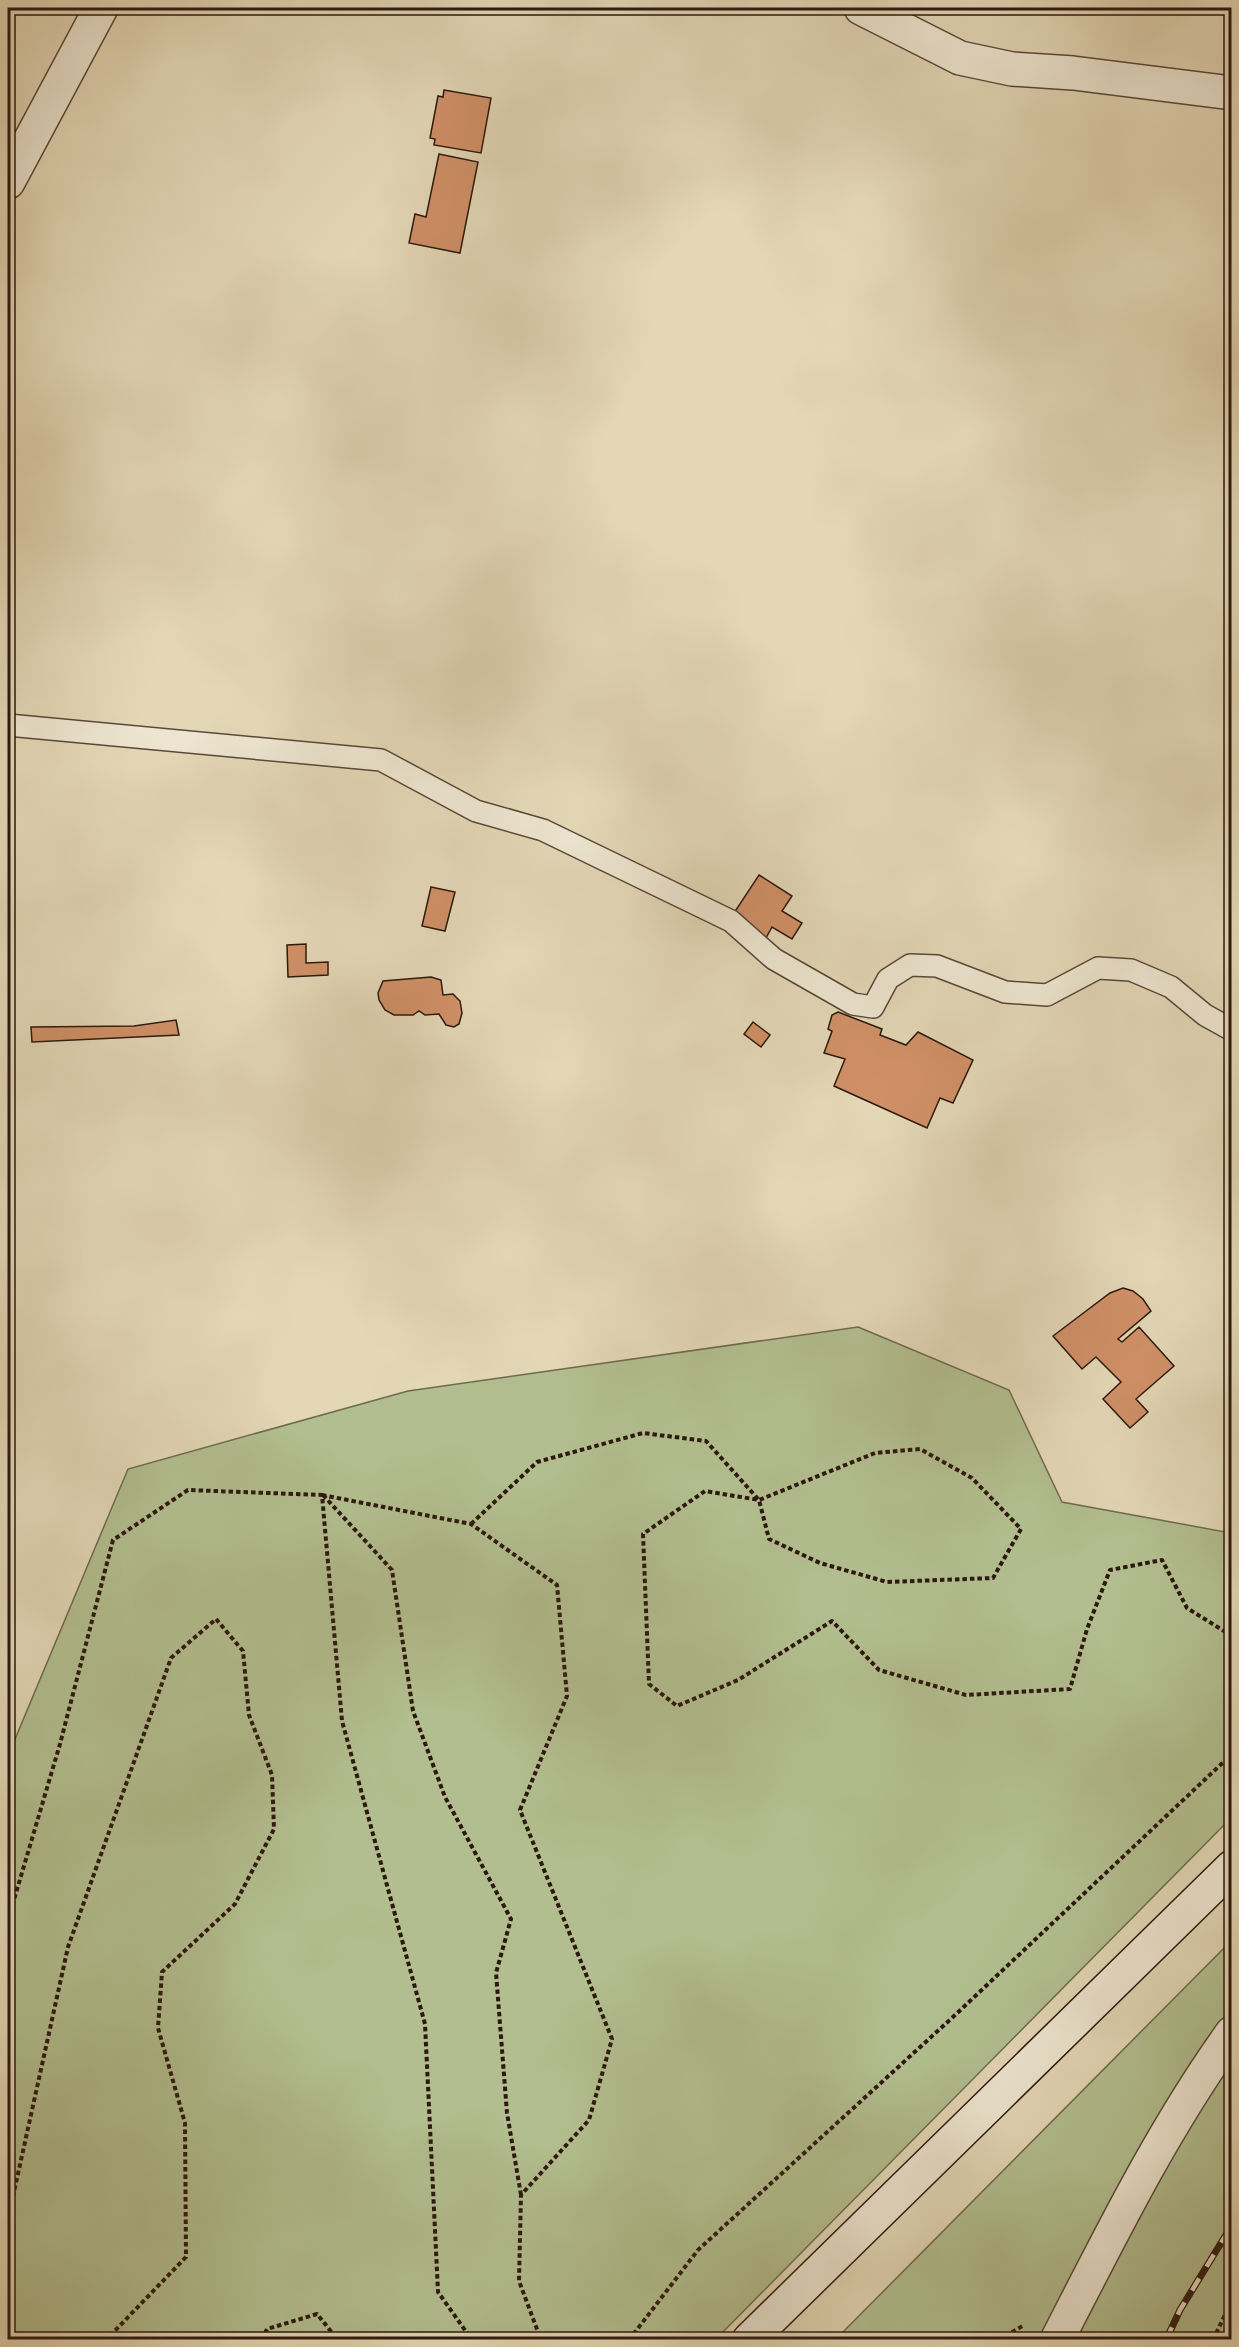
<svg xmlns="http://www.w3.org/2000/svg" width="1239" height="2347" font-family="'IM FELL English',serif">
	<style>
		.green { fill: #b2be8f; stroke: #6f6b4e; stroke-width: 1.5 }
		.building { fill: #d09067; stroke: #2c180e; stroke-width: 1.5 }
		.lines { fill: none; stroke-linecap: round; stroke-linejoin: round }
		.lane-casing { stroke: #5a4838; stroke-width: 24 }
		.street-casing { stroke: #5a4838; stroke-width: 36 }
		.secondary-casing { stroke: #2c180e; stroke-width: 36 }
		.path { stroke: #2c180e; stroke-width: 4; stroke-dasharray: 4.5 3; stroke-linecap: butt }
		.lane { stroke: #ede5d0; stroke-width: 21 }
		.street { stroke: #ede5d0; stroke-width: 33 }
		.secondary { stroke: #ede5d0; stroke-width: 33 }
		.rail-casing { stroke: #2c180e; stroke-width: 7 }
		.rail { stroke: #ede5d0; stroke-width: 4.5; stroke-dasharray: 14; stroke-linecap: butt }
	</style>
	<rect width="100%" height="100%" fill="#e3d7b6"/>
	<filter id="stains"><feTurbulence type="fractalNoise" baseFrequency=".00333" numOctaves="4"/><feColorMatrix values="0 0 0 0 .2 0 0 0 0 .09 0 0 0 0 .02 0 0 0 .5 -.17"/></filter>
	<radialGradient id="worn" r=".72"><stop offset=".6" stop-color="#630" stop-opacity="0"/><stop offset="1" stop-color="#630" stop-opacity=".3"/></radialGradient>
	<path class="green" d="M858,1327L1009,1390L1062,1502L1231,1533V1818L716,2339H8V1756L128,1469L408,1391Z
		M1231,1941V2339H836Z"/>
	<path class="building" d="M444,90L491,98L481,153L434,145L435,139L430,138L438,96L443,97Z
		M439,154L478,162L460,253L409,243L415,214L426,217Z
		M759,875L792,896L782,911L802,923L792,939L772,927L766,938L732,916Z
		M431,887L455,892L445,931L422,926Z
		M306,944V963L328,962V975L288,977L287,945Z
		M431,977L441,980L443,995L453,994L460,1001L462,1013L459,1024L454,1027L446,1025L439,1014L425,1015L419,1011L413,1015H394L385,1010L379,1000L378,993L383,981Z
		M838,1012L882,1029L880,1035L906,1045L918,1032L973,1060L953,1103L940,1098L927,1128L834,1086L845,1059L824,1053L832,1031L828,1029L832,1015Z
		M176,1020L179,1035L32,1042L31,1027L134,1026Z
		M753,1022L770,1035L761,1047L744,1034Z
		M1123,1288L1133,1291L1143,1299L1151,1311L1118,1339L1122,1342L1139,1327L1174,1366L1136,1399L1148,1412L1130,1428L1103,1399L1121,1382L1096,1357L1082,1369L1053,1336L1110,1293Z"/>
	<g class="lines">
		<defs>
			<path id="lane" d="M8,725L381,760L476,811L543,830L731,921L774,959L853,1004L873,1007L888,979L910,965L937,966L1005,992L1047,995L1098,968L1131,970L1171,987L1205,1015L1232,1030"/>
			<path id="street" d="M861,8L960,58L1012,69L1073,73L1232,93
				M8,182L101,8
				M1057,2340C1111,2235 1163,2129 1232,2033"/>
			<path id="secondary" d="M749,2340L1232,1867"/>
		</defs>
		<use href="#lane" class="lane-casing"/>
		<use href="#street" class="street-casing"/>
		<use href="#secondary" class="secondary-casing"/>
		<path class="path" d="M322,1495L471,1524L557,1585L567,1696L520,1810L612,2039L589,2120L521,2195L519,2281L541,2340
			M323,1495L392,1570L413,1711L445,1797L511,1919L496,1973L507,2113L521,2195
			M471,1524L537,1462L643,1433L706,1441L759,1500L769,1539L820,1563L887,1582L993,1578L1021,1529L972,1478L920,1449L875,1453L759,1500L705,1491L643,1534L649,1684L677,1706L738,1680L832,1621L879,1670L966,1695L1070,1689L1087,1629L1110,1570L1162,1560L1187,1608L1232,1636
			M8,1920L60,1744L113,1540L188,1490L322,1495L342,1721L425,2024L438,2292L472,2340
			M8,2219L68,1947L171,1658L216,1619L243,1651L249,1715L272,1775L274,1829L235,1904L162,1972L158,2028L185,2123L186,2257L106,2340
			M262,2340L267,2329L317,2314L338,2340
			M629,2340L698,2250L953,2017L1232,1754
			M999,2340L1024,2325
			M1213,2340L1232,2300"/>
		<use href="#lane" class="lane"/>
		<use href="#street" class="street"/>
		<use href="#secondary" class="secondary"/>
		<defs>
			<path id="rail" d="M1166,2340L1180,2310L1232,2225"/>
		</defs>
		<use href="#rail" class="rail-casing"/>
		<use href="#rail" class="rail"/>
	</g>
	<rect width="1239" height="2347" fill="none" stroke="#e3d7b6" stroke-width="30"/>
	<rect x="9" y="9" width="1221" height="2329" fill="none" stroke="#2c180e" stroke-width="3"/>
	<rect x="15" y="15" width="1209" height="2317" fill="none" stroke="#2c180e" stroke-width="1.5"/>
	<rect width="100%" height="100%" filter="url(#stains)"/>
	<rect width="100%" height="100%" fill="url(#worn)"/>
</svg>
